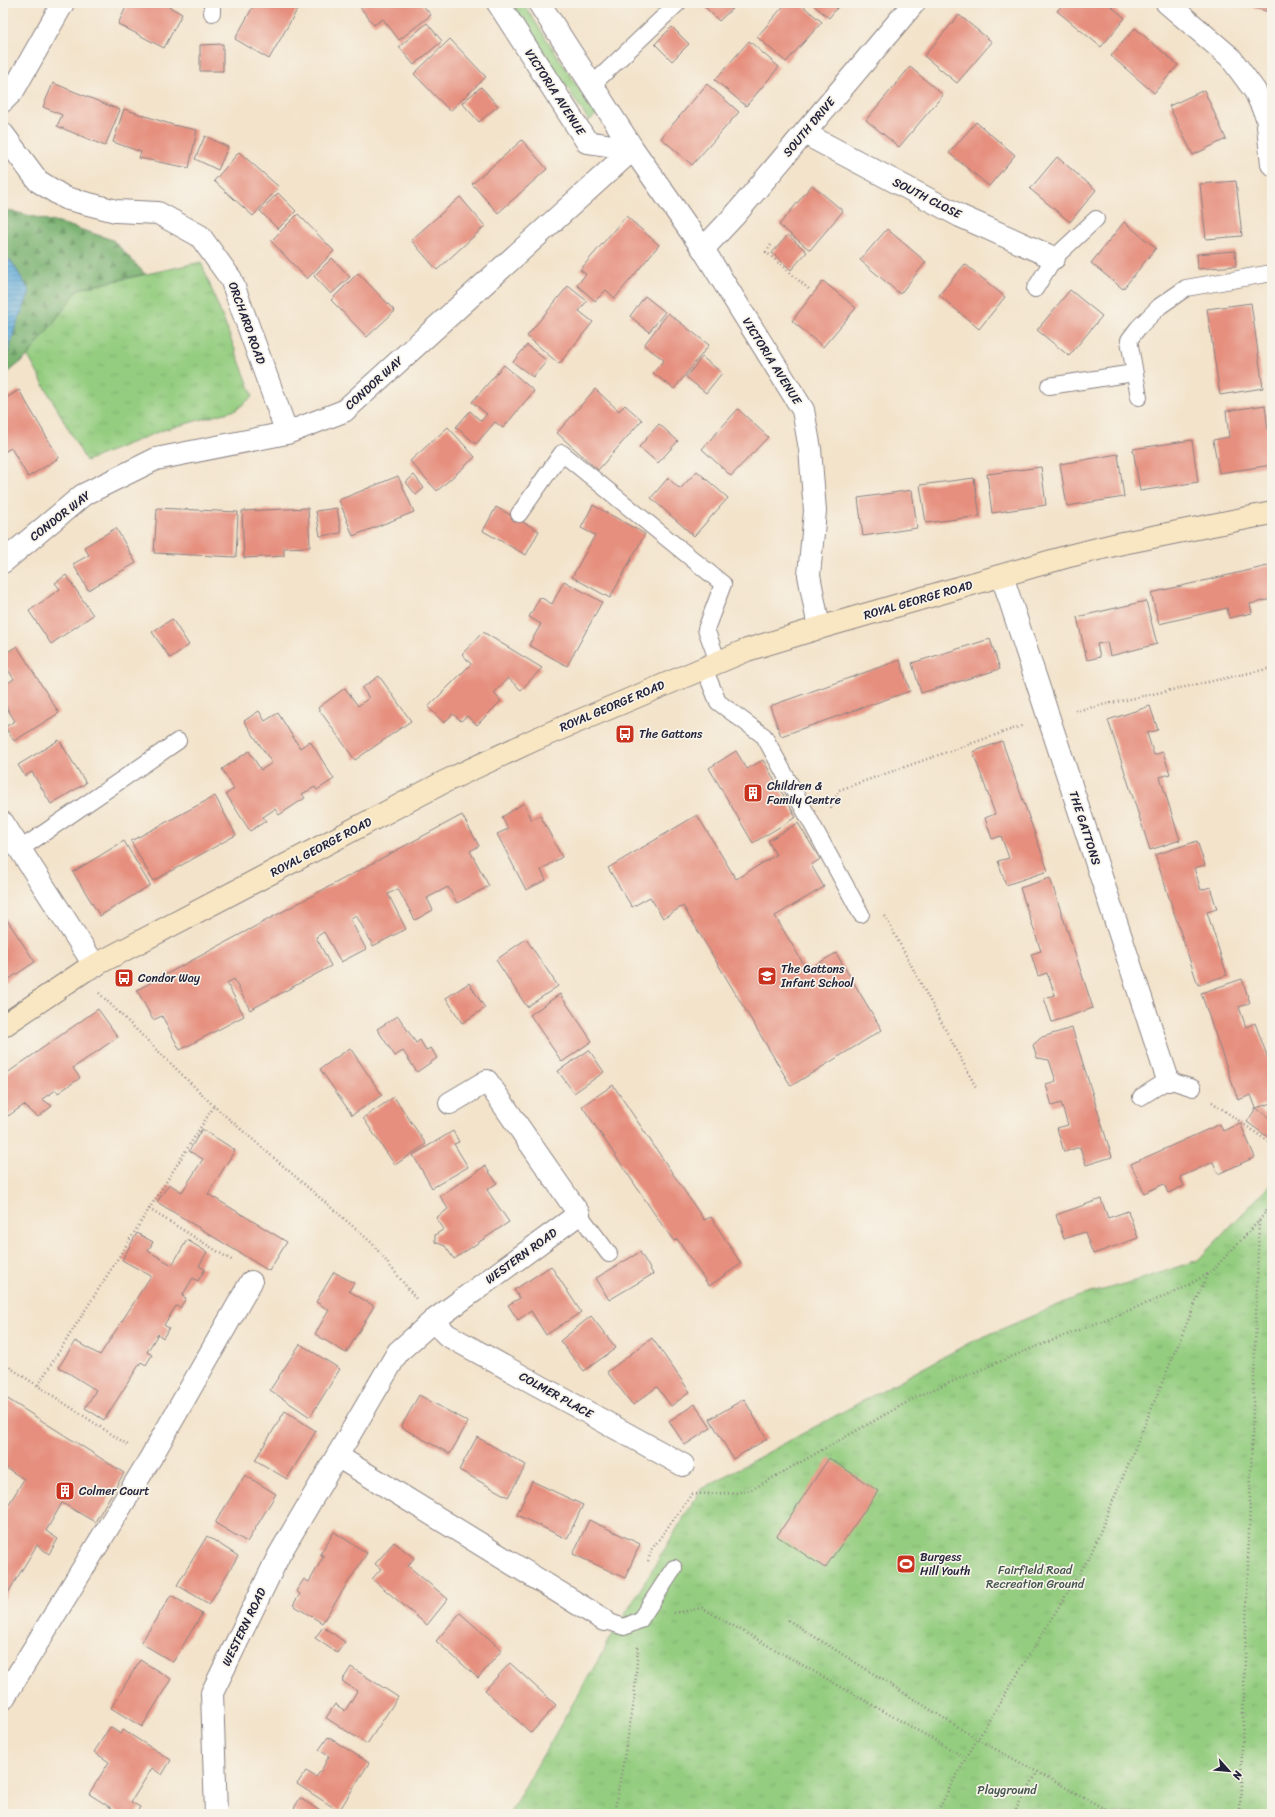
<svg xmlns="http://www.w3.org/2000/svg" width="1275" height="1817" font-family="Sriracha,sans-serif">
	<style>
		.grass { fill: #94cd80; stroke: #5b785e }
		.forest { fill: url(#forest-firs); stroke: #4c6954 }
		.park { fill: url(#park-tufts); stroke: #5b785e }
		.water { fill: url(#water-rules); stroke: #42678a }
		.building { fill: #e68f7e }
		.lines { fill: none; stroke-linecap: round; stroke-linejoin: round }
		.lane-casing { stroke: #8a8283; stroke-width: 18 }
		.street-casing { stroke: #8a8283; stroke-width: 24 }
		.secondary-casing { stroke: #8a8283; stroke-width: 24 }
		.path { stroke: #8a8283; stroke-width: 2.5; stroke-dasharray: 1 3; stroke-linecap: butt }
		.lane { stroke: #fff; stroke-width: 16 }
		.street { stroke: #fff; stroke-width: 22 }
		.secondary { stroke: #f9e7c3; stroke-width: 22 }
		.labels { text-anchor: middle; stroke-width: 3.5; stroke-linejoin: round; paint-order: stroke }
		.street-label { font-size: 12px; fill: #22223b; stroke: #f7f3e8 }
		.poi-label { font-size: 12px; fill: #22223b; stroke: #f7f3e8; text-anchor: start }
		.park-label { font-size: 12px; fill: #445550; stroke: #f7f3e8 }
	</style>
	<defs>
		<pattern id="forest-firs" width="22" height="20" patternUnits="userSpaceOnUse"><rect width="22" height="20" fill="#77b06e"/><path d="M5 1l3.5 6h-7zM16 11l3.5 6h-7z" fill="#618f5c"/></pattern>
		<pattern id="park-tufts" width="24" height="20" patternUnits="userSpaceOnUse"><rect width="24" height="20" fill="#94cd80"/><path d="M3 7l-1-3M5 7V3M7 7l1-3M15 17l-1-3M17 17v-4M19 17l1-3" fill="none" stroke="#7fb070"/></pattern>
		<pattern id="water-rules" width="6" height="5" patternUnits="userSpaceOnUse"><rect width="6" height="5" fill="#62acda"/><path d="M0 2.5h6" fill="none" stroke="#508cb2"/></pattern>
	</defs>
	<rect width="100%" height="100%" fill="#f7f3e8"/>
	<filter id="ink" filterUnits="userSpaceOnUse"><feTurbulence type="fractalNoise" baseFrequency=".025" numOctaves="2"/><feDisplacementMap in="SourceGraphic" scale="8" xChannelSelector="R" yChannelSelector="G"/><feConvolveMatrix kernelMatrix="1 2 1 2 8 2 1 2 1" color-interpolation-filters="sRGB"/></filter>
	<filter id="wash" filterUnits="userSpaceOnUse"><feTurbulence type="fractalNoise" baseFrequency=".012" numOctaves="4" result="noise"/><feDisplacementMap in="SourceGraphic" scale="16" xChannelSelector="R" yChannelSelector="G"/><feGaussianBlur stdDeviation="0.9" result="paint"/><feColorMatrix in="noise" values="0 0 0 0 0 0 0 0 0 0 0 0 0 0 0 0 0 1.4 0 .05"/><feComposite in="paint" operator="in"/></filter>
	<g filter="url(#wash)">
		<rect width="100%" height="100%" fill="#f3e3cb"/>
		<path class="grass" d="M512,3H523L596,115L589,121Z"/>
		<path class="forest" d="M3,209L67,225L113,240L145,274L79,289L28,356L3,377V372L15,329L12,262L3,255Z"/>
		<path class="park" d="M201,262L253,396L236,410L163,430L86,461L28,356L79,289Z
			M1272,1183V1814H509L612,1636L701,1489L969,1343L1077,1297L1142,1279L1198,1260Z"/>
		<path class="water" d="M3,255L12,262L30,292L15,329L3,372Z"/>
		<g id="blocks">
			<path class="building" d="M128,3H162L182,14L164,48L118,24Z
				M255,3H301L269,59L235,39Z
				M366,3H421L431,15L399,40L383,19L374,25L360,7Z
				M703,3H734L736,5L719,21L702,4Z
				M786,3H799L822,22L786,62L757,37Z
				M811,3H841L829,18Z
				M1064,3H1107L1125,18L1101,47L1057,11Z
				M1240,3H1272V13Z
				M959,15L992,42L957,83L924,56Z
				M427,23L442,41L414,65L399,47Z
				M672,27L689,44L672,61L655,44Z
				M1135,28L1178,65L1154,93L1111,56Z
				M450,39L486,77L450,111L414,74Z
				M749,41L779,67L746,106L715,80Z
				M223,44V71H200V45Z
				M910,67L943,95L899,147L866,120Z
				M53,83L120,110L105,146L57,126L62,115L43,107Z
				M707,84L739,112L692,165L661,138Z
				M481,87L498,106L479,122L462,103Z
				M1204,90L1226,139L1193,155L1169,106Z
				M124,109L173,125L197,130L189,168L139,158L141,152L113,142Z
				M976,122L1015,155L989,186L949,153Z
				M205,136L228,147L218,170L195,159Z
				M522,140L547,169L498,213L472,184Z
				M239,152L279,187L253,216L214,181Z
				M1057,157L1096,190L1070,222L1030,189Z
				M1236,181L1242,236L1206,239L1200,184Z
				M812,185L843,211L810,250L779,225Z
				M278,193L296,211L278,229L260,211Z
				M460,197L485,226L437,270L411,240Z
				M298,214L334,251L307,279L271,241Z
				M626,216L659,245L615,298L606,290L595,301L577,285L586,274L580,270Z
				M1124,222L1156,248L1123,289L1091,263Z
				M887,229L926,262L900,294L860,260Z
				M788,235L807,252L791,270L772,253Z
				M1235,251L1236,266L1198,269L1197,254Z
				M332,258L350,277L331,294L314,276Z
				M965,264L1005,297L979,329L939,295Z
				M358,273L395,311L367,337L331,300Z
				M823,281L856,308L823,347L792,321Z
				M568,286L587,301L579,311L593,322L559,364L527,336Z
				M1070,290L1102,316L1069,356L1037,330Z
				M645,296L665,312L649,332L630,316Z
				M1251,303L1263,388L1220,395L1207,309Z
				M668,313L709,345L674,389L653,373L664,360L644,345Z
				M527,345L547,361L533,377L513,362Z
				M702,357L722,373L706,393L686,377Z
				M504,365L534,391L503,428L495,422L476,444L456,427L470,411L481,421L487,414L472,402Z
				M595,389L619,411L625,405L642,420L598,470L557,433Z
				M19,390L59,458L28,477L11,448L4,452L3,451V400Z
				M1265,405L1268,431L1271,430L1272,434V465L1219,473L1213,440L1229,437L1226,411Z
				M738,409L768,437L731,476L702,449Z
				M659,424L678,441L658,463L639,447Z
				M448,427L475,457L437,491L410,461Z
				M1192,440L1198,482L1140,491L1133,449Z
				M1118,454L1124,497L1067,506L1060,464Z
				M1041,467L1046,505L992,513L987,474Z
				M697,471L728,498L694,536L651,498L668,478L680,489Z
				M414,475L424,488L416,495L406,482Z
				M398,476L414,512L353,536L339,500Z
				M974,478L980,516L926,523L920,485Z
				M912,490L917,528L863,536L858,498Z
				M593,505L645,534L610,598L572,577L595,535L581,528Z
				M496,507L539,531L526,555L483,531Z
				M157,508L238,512L236,557L154,553Z
				M308,508L310,547L284,548V556L244,558L242,511Z
				M337,508L341,533L320,536L316,511Z
				M116,528L136,563L88,590L73,564L89,555L84,547Z
				M1272,565V599L1250,604L1252,613L1229,618L1227,608L1159,624L1151,593Z
				M66,575L93,615L51,644L29,611L60,589L55,583Z
				M564,581L602,602L567,666L529,645L541,624L529,617L540,597L552,604Z
				M1146,601L1157,644L1110,656L1107,642L1097,644L1100,657L1087,660L1077,617Z
				M172,619L189,645L170,658L152,632Z
				M483,632L542,668L521,690L508,678L494,693L501,701L477,725L467,716L461,721L453,714L444,723L428,707L471,664L462,654Z
				M990,639L1000,669L921,693L912,663Z
				M17,646L59,713L14,741L5,727L15,721L3,702V686L14,679L3,662V655Z
				M900,660L910,691L781,736L770,706Z
				M379,676L411,721L355,760L318,708L345,688L358,706L369,698L362,688Z
				M1150,706L1158,730L1147,733L1154,755L1163,752L1170,774L1160,777L1180,840L1150,850L1108,720Z
				M259,711L265,721L278,713L300,748L310,741L334,779L317,790L315,787L302,794L305,798L279,815L275,809L263,817L266,821L250,831L226,794L234,789L222,769L249,751L261,770L272,763L244,721Z
				M59,740L86,783L51,804L32,772L25,776L18,765Z
				M1002,741L1048,871L1006,885L998,861L1009,858L1001,836L992,839L985,818L995,814L973,752Z
				M736,751L747,769L763,760L796,817L753,843L709,768Z
				M215,796L236,835L153,881L131,841Z
				M524,803L532,820L540,815L562,857L541,870L546,880L526,890L497,834L508,829L502,817Z
				M462,815L479,846L470,851L489,886L457,903L448,887L427,898L433,910L415,920L398,889L388,894L406,929L373,946L356,915L350,919L366,949L341,962L324,932L316,937L331,966L250,1010L234,979L227,983L244,1016L180,1050L162,1016L153,1020L137,990Z
				M697,815L736,879L776,855L768,841L798,823L820,859L811,865L824,887L775,916L807,970L836,953L882,1030L791,1086L683,906L663,918L650,897L632,907L608,868Z
				M124,841L150,885L100,916L73,872Z
				M1197,841L1205,865L1194,868L1201,890L1210,887L1217,909L1207,912L1227,975L1198,985L1155,855Z
				M1050,878L1093,1008L1052,1022L1044,998L1055,995L1047,973L1038,976L1031,954L1041,951L1020,888Z
				M3,914L35,962L3,983Z
				M526,939L558,986L527,1007L496,960Z
				M1242,979L1250,1003L1239,1007L1246,1027L1255,1023L1272,1069V1103L1256,1108L1251,1095L1238,1100L1201,993Z
				M469,983L485,1008L462,1023L446,998Z
				M560,994L592,1041L562,1062L530,1015Z
				M98,1009L118,1037L73,1068L80,1078L58,1093L56,1090L42,1099L52,1106L38,1117L24,1105L8,1116L3,1109V1076Z
				M398,1016L416,1043L420,1040L426,1050L431,1048L437,1058L417,1072L403,1051L395,1056L377,1029Z
				M1072,1028L1112,1157L1086,1165L1080,1147L1064,1152L1057,1128L1068,1125L1061,1103L1052,1106L1046,1084L1056,1081L1049,1060L1037,1058L1033,1045L1042,1037Z
				M350,1048L382,1095L352,1115L320,1069Z
				M589,1050L604,1072L574,1093L558,1071Z
				M613,1085L704,1220L711,1217L741,1264L709,1286L677,1239L674,1241L660,1222L582,1106Z
				M394,1097L426,1144L395,1165L363,1118Z
				M1256,1108L1272,1120V1140L1247,1122Z
				M1240,1123L1255,1157L1218,1174L1213,1162L1180,1177L1184,1186L1168,1193L1164,1184L1144,1193L1131,1164L1220,1124L1223,1131Z
				M202,1129L235,1150L208,1194L287,1242L269,1271L157,1202L169,1184L182,1192L203,1159L189,1151Z
				M453,1131L459,1142L454,1144L468,1167L432,1188L413,1155Z
				M485,1166L497,1183L487,1190L509,1222L454,1259L445,1246L435,1242V1235L444,1229L436,1218L448,1209L440,1196Z
				M1101,1199L1108,1218L1128,1211L1138,1238L1093,1254L1085,1232L1064,1239L1056,1215Z
				M137,1233L153,1242L148,1251L172,1265L187,1240L207,1252L199,1266L205,1269L198,1281L193,1278L182,1296L186,1298L180,1308L176,1306L164,1325L169,1328L163,1338L158,1334L147,1352L152,1355L146,1365L141,1362L104,1420L85,1408L96,1390L59,1367L75,1341L100,1355L151,1276L122,1260Z
				M640,1252L653,1274L609,1300L596,1278Z
				M551,1266L581,1312L546,1335L531,1311L518,1320L508,1305L520,1298L514,1290Z
				M334,1272L354,1283L349,1291L374,1306L346,1353L315,1334L329,1310L316,1302Z
				M591,1316L616,1348L584,1371L560,1341Z
				M652,1338L690,1392L671,1406L657,1387L633,1405L607,1372Z
				M300,1344L340,1369L310,1417L270,1390Z
				M419,1395L468,1422L450,1454L401,1427Z
				M3,1396L124,1473L95,1522L62,1503L46,1531L58,1539L49,1554L37,1545L3,1601V1514L24,1479L3,1466Z
				M744,1399L767,1439L733,1459L710,1419Z
				M695,1404L711,1428L685,1445L669,1421Z
				M285,1411L316,1431L287,1479L255,1460Z
				M477,1437L526,1465L508,1497L459,1470Z
				M829,1458L878,1491L825,1568L777,1536Z
				M245,1475L276,1494L247,1542L215,1523Z
				M532,1481L583,1505L567,1539L517,1515Z
				M589,1520L640,1544L625,1578L573,1554Z
				M334,1532L367,1553L322,1623L293,1605L300,1594L296,1591L304,1579L309,1582L324,1556L320,1554Z
				M207,1536L238,1556L209,1604L177,1585Z
				M394,1542L414,1558L408,1566L448,1599L427,1625L372,1579L381,1569L375,1564Z
				M171,1595L202,1614L173,1662L141,1643Z
				M460,1613L502,1650L478,1678L436,1641Z
				M323,1627L345,1642L337,1653L315,1638Z
				M140,1660L171,1679L142,1727L111,1708Z
				M510,1663L556,1705L531,1733L485,1690Z
				M351,1667L398,1697L367,1744L326,1718L335,1704L345,1711L357,1691L342,1681Z
				M110,1727L120,1734L123,1730L171,1760L162,1775L152,1768L131,1802L140,1807L136,1814H121L89,1794L109,1762L94,1752Z
				M328,1737L369,1763L339,1811L297,1784L306,1771L316,1777L322,1769L329,1756L319,1750Z
				M300,1798L325,1814H299L293,1810Z"/>
		</g>
	</g>
	<g filter="url(#ink)">
		<use href="#blocks" fill-opacity="0" stroke="#8a8283" stroke-width="1"/>
		<g class="lines">
			<defs>
				<path id="lane" d="M212,13V3
					M592,85L678,3
					M1035,289L1054,258L1096,219
					M1049,386L1134,373
					M1139,397L1129,340L1138,328L1160,306L1186,288L1272,273
					M519,514L562,453L723,584L706,629L718,662
					M704,668L718,702L764,736L861,914
					M19,850L178,741
					M1141,1097L1168,1080L1193,1088
					M579,1214L609,1254
					M604,1620L624,1627L640,1620L674,1568"/>
				<path id="street" d="M498,3L587,142L633,149
					M539,3L633,149L703,249L803,410L810,449L815,511L809,575L819,628
					M1167,3L1230,57L1255,91L1267,117L1272,164
					M3,101L13,91L63,3
					M806,131L815,139L960,216L1054,258
					M3,134L38,181L65,198L116,211L158,213L200,236L231,279L287,433
					M703,249L735,215L914,3
					M3,562L83,495L156,459L287,433L344,411L633,149
					M1002,576L1168,1080
					M3,823L95,966
					M433,1321L447,1335L683,1465
					M337,1456L604,1620
					M3,1699L150,1459L251,1282
					M216,1814L212,1693L279,1555L398,1352L433,1321L579,1214L487,1081L450,1103"/>
				<path id="secondary" d="M3,1026L84,971L444,782L536,739L747,650L819,628L1069,556L1118,544L1272,513"/>
			</defs>
			<use href="#lane" class="lane-casing"/>
			<use href="#street" class="street-casing"/>
			<use href="#secondary" class="secondary-casing"/>
			<path class="path" d="M771,245L766,252L810,290
				M1075,711L1272,668
				M831,808L839,790L1024,725
				M885,916L977,1089
				M99,993L214,1106L372,1243L417,1300
				M1212,1102L1272,1144
				M149,1209L233,1261
				M3,1363L128,1445
				M38,1385L214,1106
				M692,1494L735,1493L751,1490L920,1395L1018,1354L1178,1291L1211,1272L1259,1221L1272,1202
				M648,1561L652,1549L692,1494
				M674,1613L702,1608L966,1758
				M788,1620L977,1739L1114,1814
				M614,1814L634,1702L638,1646
				M936,1814L966,1758L1090,1556L1207,1275
				M1017,1814L1016,1809L1037,1773
				M1240,1814L1259,1221"/>
			<use href="#lane" class="lane"/>
			<use href="#street" class="street"/>
			<use href="#secondary" class="secondary"/>
		</g>
	</g>
	<defs>
		<symbol id="bus-square" viewBox="-11 -11 22 22"><rect x="-9" y="-9" width="18" height="18" rx="4" fill="#c8321e" stroke="#f7f3e8"/><path d="M-5-6H5V4H4V6H2V4H-2V6H-4V4H-5ZM-3.5-4V0h7V-4ZM-3.5 1.2v1.5H-2V1.2ZM2 1.2v1.5H3.5V1.2Z" fill="#fff"/></symbol>
		<symbol id="building-square" viewBox="-11 -11 22 22"><rect x="-9" y="-9" width="18" height="18" rx="4" fill="#c8321e" stroke="#f7f3e8"/><path d="M-4-6H4V6H1V3H-1V6H-4ZM-2.5-4.3h1.7v1.8h-1.7ZM.8-4.3h1.7v1.8H.8ZM-2.5-1h1.7V.8h-1.7ZM.8-1h1.7V.8H.8Z" fill="#fff"/></symbol>
		<symbol id="school-square" viewBox="-11 -11 22 22"><rect x="-9" y="-9" width="18" height="18" rx="4" fill="#c8321e" stroke="#f7f3e8"/><path d="M0-5L7-2L0 1L-7-2ZM-4 1L0 2.5L4 1V4Q0 6-4 4Z" fill="#fff"/></symbol>
		<symbol id="stadium-square" viewBox="-11 -11 22 22"><rect x="-9" y="-9" width="18" height="18" rx="4" fill="#c8321e" stroke="#f7f3e8"/><path d="M0-5a6.5 5 0 1 0 0 10a6.5 5 0 1 0 0-10ZM-3.5-1.8h7v3.6h-7Z" fill="#fff"/></symbol>
	</defs>
	<g fill-rule="evenodd">
		<use href="#bus-square" x="614" y="723" width="22" height="22"/>
		<use href="#building-square" x="742" y="782" width="22" height="22"/>
		<use href="#school-square" x="756" y="965" width="22" height="22"/>
		<use href="#bus-square" x="113" y="967" width="22" height="22"/>
		<use href="#building-square" x="54" y="1480" width="22" height="22"/>
		<use href="#stadium-square" x="895" y="1553" width="22" height="22"/>
	</g>
	<g class="labels">
		<g class="street-label">
			<text transform="translate(555 92) rotate(57)" y="4">VICTORIA AVENUE</text>
			<text transform="translate(809 127) rotate(-50)" y="4">SOUTH DRIVE</text>
			<text transform="translate(927 198) rotate(27)" y="4">SOUTH CLOSE</text>
			<text transform="translate(247 323) rotate(70)" y="4">ORCHARD ROAD</text>
			<text transform="translate(772 361) rotate(58)" y="4">VICTORIA AVENUE</text>
			<text transform="translate(374 383) rotate(-42)" y="4">CONDOR WAY</text>
			<text transform="translate(60 516) rotate(-38)" y="4">CONDOR WAY</text>
			<text transform="translate(918 600) rotate(-16)" y="4">ROYAL GEORGE ROAD</text>
			<text transform="translate(612 706) rotate(-23)" y="4">ROYAL GEORGE ROAD</text>
			<text transform="translate(1085 828) rotate(72)" y="4">THE GATTONS</text>
			<text transform="translate(321 847) rotate(-28)" y="4">ROYAL GEORGE ROAD</text>
			<text transform="translate(521 1256) rotate(-36)" y="4">WESTERN ROAD</text>
			<text transform="translate(556 1395) rotate(29)" y="4">COLMER PLACE</text>
			<text transform="translate(244 1627) rotate(-64)" y="4">WESTERN ROAD</text>
		</g>
		<g class="poi-label">
			<text x="639" y="738">The Gattons</text>
			<text x="767" y="790">Children &amp;<tspan x="767" dy="14">Family Centre</tspan></text>
			<text x="781" y="973">The Gattons<tspan x="781" dy="14">Infant School</tspan></text>
			<text x="138" y="982">Condor Way</text>
			<text x="79" y="1495">Colmer Court</text>
			<text x="920" y="1561">Burgess<tspan x="920" dy="14">Hill Youth</tspan></text>
		</g>
		<g class="park-label">
			<text x="1035" y="1574">Fairfield Road<tspan x="1035" dy="14">Recreation Ground</tspan></text>
			<text x="1007" y="1794">Playground</text>
		</g>
	</g>
	<rect width="1275" height="1817" fill="none" stroke="#f7f3e8" stroke-width="16"/>
	<g transform="translate(1229 1771) rotate(117)" stroke="#f7f3e8" stroke-width="3" paint-order="stroke">
	<path d="M0-3L7 15L0 10L-7 15Z" fill="#22223b"/>
	<text y="-6" font-size="11" font-weight="bold" text-anchor="middle" fill="#22223b">N</text>
	</g>
</svg>
